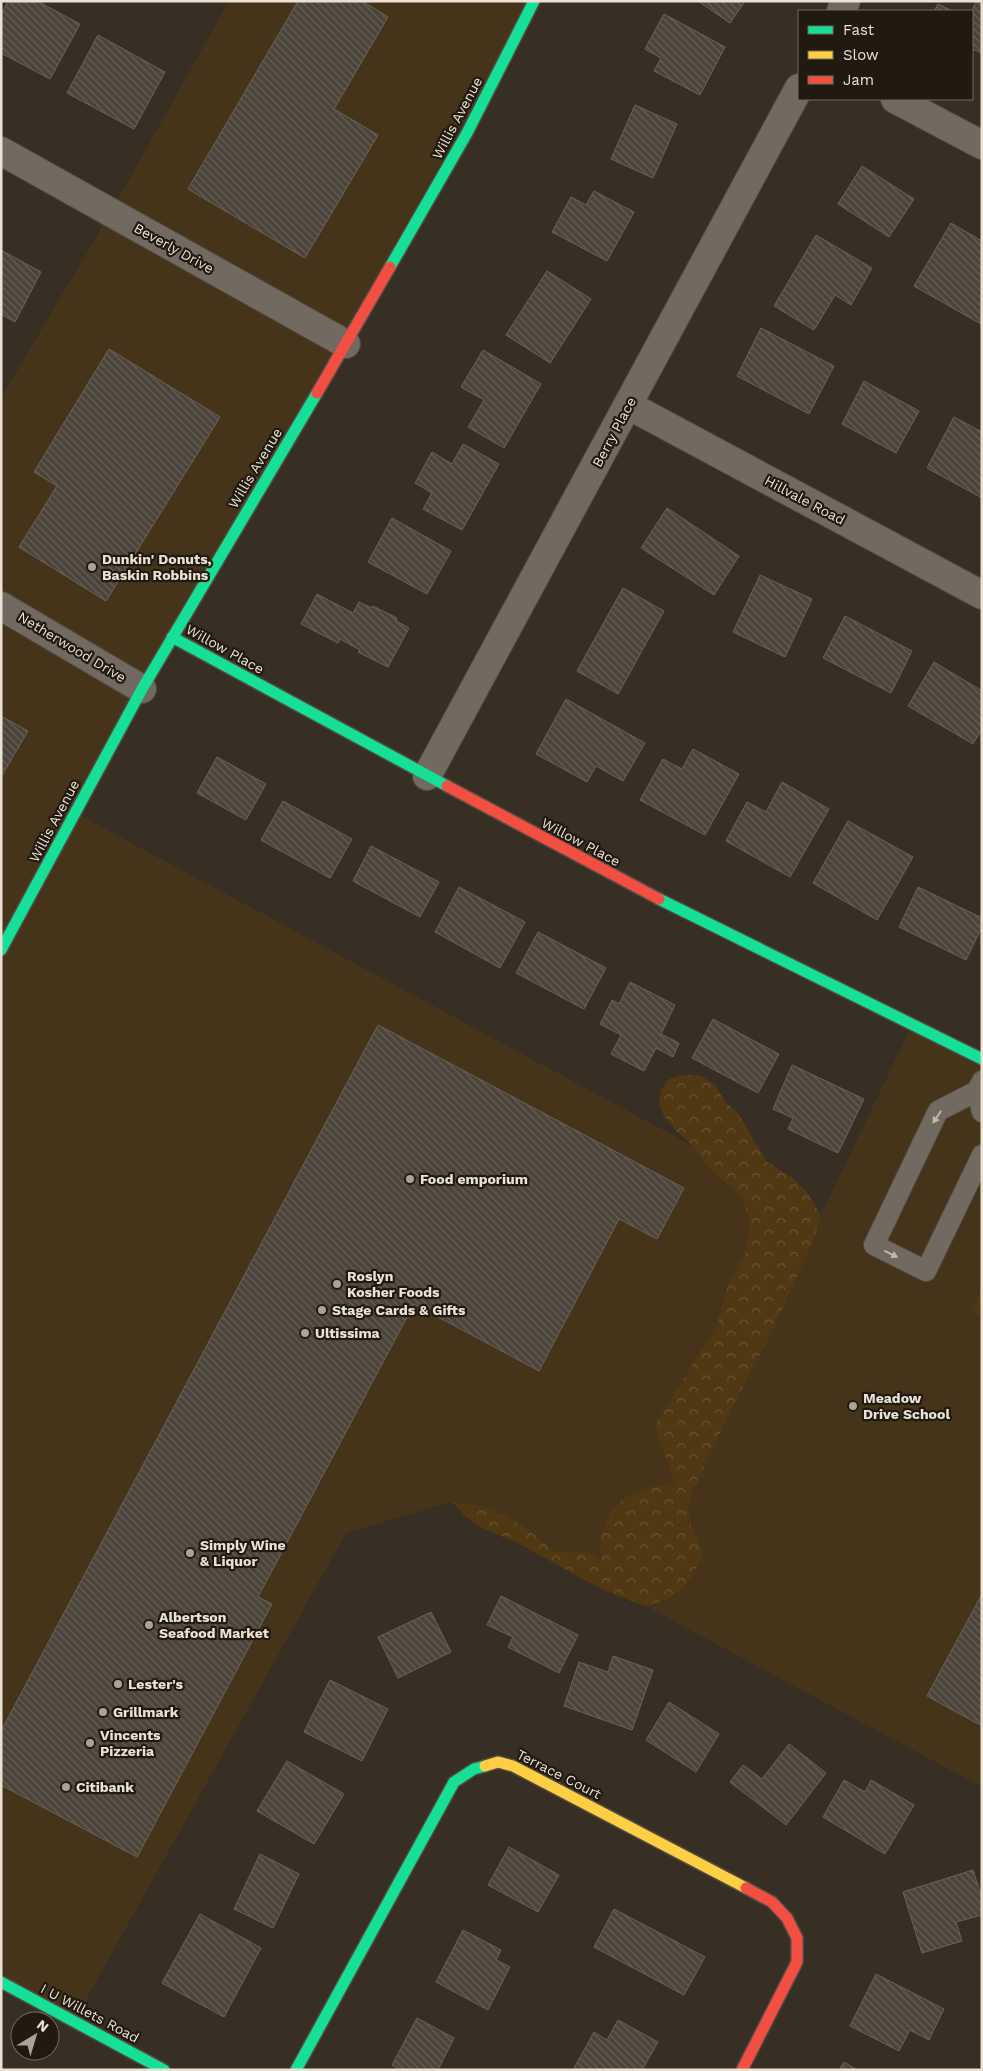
<svg xmlns="http://www.w3.org/2000/svg" width="983" height="2071" font-family="'Work Sans',sans-serif">
	<style>
		.built { fill: #46341a }
		.grass { fill: url(#grass-tufts) }
		.forest { fill: url(#forest-crowns) }
		.building { fill: url(#building-back-hatch); stroke: #6a6359 }
		.lines { fill: none; stroke-linecap: round; stroke-linejoin: round }
		.lane-casing { stroke: #534b41; stroke-width: 22 }
		.street-casing { stroke: #534b41; stroke-width: 30 }
		.fast-casing { stroke: #534b41; stroke-width: 14 }
		.slow-casing { stroke: #534b41; stroke-width: 14 }
		.jam-casing { stroke: #534b41; stroke-width: 14 }
		.lane { stroke: #706a60; stroke-width: 20 }
		.street { stroke: #706a60; stroke-width: 28 }
		.fast { stroke: #16e098; stroke-width: 11 }
		.slow { stroke: #ffcf43; stroke-width: 11 }
		.jam { stroke: #f24e42; stroke-width: 11 }
		.oneway { fill: #c0b8ab }
		.poi-dot { fill: #aca396; stroke: #211a11; stroke-width: 2 }
		.labels { text-anchor: middle; stroke-width: 4.5; stroke-linejoin: round; paint-order: stroke }
		.street-label { font-size: 14px; fill: #ebe2d4; stroke: #211a11 }
		.poi-label { font-size: 14px; font-weight: bold; fill: #ebe2d4; stroke: #211a11; text-anchor: start }
	</style>
	<defs>
		<pattern id="grass-tufts" width="24" height="20" patternUnits="userSpaceOnUse" patternTransform="scale(1.25)"><rect width="24" height="20" fill="#503912"/><path d="M3 7l-1-3M5 7V3M7 7l1-3M15 17l-1-3M17 17v-4M19 17l1-3" fill="none" stroke="#695534"/></pattern>
		<pattern id="forest-crowns" width="20" height="18" patternUnits="userSpaceOnUse" patternTransform="scale(1.25)"><rect width="20" height="18" fill="#503912"/><path d="M2 6a3 3 0 1 1 6 0M12 15a3 3 0 1 1 6 0" fill="none" stroke="#695534"/></pattern>
		<pattern id="building-back-hatch" width="6" height="6" patternUnits="userSpaceOnUse" patternTransform="scale(1.25)"><rect width="6" height="6" fill="#4b443a"/><path d="M-1 5l2 2M0 0l6 6M5-1l2 2" fill="none" stroke="#655f56"/></pattern>
	</defs>
	<rect width="100%" height="100%" fill="#372f23"/>
	<path class="built" d="M229,1H532L74,812L821,1215L911,1027L982,1061V1787L452,1502L346,1533L74,2021L1,1982V398L111,212Z"/>
	<path class="grass" d="M982,1290V1317L971,1312Z"/>
	<path class="forest" d="M690,1075L701,1076L715,1085L725,1102L738,1113L767,1162L792,1177L806,1191L821,1215L816,1234L797,1277L771,1333L736,1400L691,1494L688,1509L691,1526L701,1546L702,1557L690,1579L678,1592L664,1601L645,1606L603,1590L516,1542L480,1527L465,1516L452,1502C462,1504 474,1504 483,1507C509,1515 534,1532 552,1551L588,1553L602,1560C602,1553 600,1546 600,1540C600,1535 603,1530 605,1525C616,1493 645,1487 675,1483L659,1439L656,1424L717,1325L728,1284L746,1251L749,1231V1215L740,1195L709,1168L692,1145L674,1129L663,1114L659,1102L661,1090L668,1080L677,1076Z"/>
	<path class="building" d="M8,1H37L80,24L50,79L1,53V15Z
		M298,1H362L388,17L334,109L378,135L305,258L188,189Z
		M698,1H745L730,23Z
		M976,1L982,2V53L972,49V11Z
		M938,4L952,11H934Z
		M664,14L725,47L700,95L654,71L661,58L645,49Z
		M98,35L165,72L134,129L67,93Z
		M635,105L677,124L653,178L611,159Z
		M862,166L914,199L889,237L838,204Z
		M594,191L634,212L607,261L552,232L571,197L586,205Z
		M951,223L982,241L981,324L914,286Z
		M816,235L872,268L851,305L835,295L814,330L774,306Z
		M1,250L41,272L15,322L1,314Z
		M547,271L591,299L550,363L506,335Z
		M761,328L834,366L809,414L737,376Z
		M109,349L220,417L106,601L19,547L57,486L34,472Z
		M483,350L541,384L504,448L468,427L484,400L461,387Z
		M864,381L919,411L896,453L842,424Z
		M954,417L982,432V498L927,468Z
		M463,444L499,464L462,530L423,509L432,493L415,483L432,452L452,464Z
		M667,508L739,556L714,595L641,548Z
		M392,518L451,551L427,594L368,562Z
		M760,575L812,599L785,657L733,632Z
		M623,588L664,611L618,694L577,671Z
		M317,594L353,613L359,602L372,608L373,606L397,618L396,621L409,628L388,667L358,652L360,650L340,639L338,643L301,624Z
		M845,616L912,651L891,693L823,658Z
		M934,662L982,691V729L973,744L908,706Z
		M566,699L645,743L623,781L596,766L587,782L536,754Z
		M1,716L28,731L1,777Z
		M693,749L739,774L705,835L640,800L663,759L682,769Z
		M217,757L266,784L246,820L197,793Z
		M782,782L829,809L790,877L726,841L747,802L766,812Z
		M283,801L352,839L330,878L261,840Z
		M848,821L913,857L877,920L813,883Z
		M371,846L439,882L420,917L353,881Z
		M459,887L525,922L500,968L435,932Z
		M918,887L982,918V927L966,960L899,927Z
		M538,932L606,968L584,1009L516,973Z
		M630,982L675,1005L661,1034L679,1043L673,1057L656,1048L644,1071L611,1054L621,1035L600,1024L612,1000L619,1004Z
		M713,1019L779,1054L758,1093L692,1058Z
		M378,1025L684,1188L657,1239L619,1219L539,1371L414,1304L258,1597L272,1604L137,1857L1,1785V1731Z
		M792,1065L864,1099L838,1153L788,1129L793,1118L773,1109Z
		M982,1594V1726L927,1696Z
		M501,1596L578,1635L559,1673L508,1647L513,1637L487,1625Z
		M431,1612L451,1652L398,1678L378,1637Z
		M613,1656L653,1670L632,1730L564,1706L579,1662L608,1672Z
		M330,1680L388,1709L362,1761L304,1732Z
		M669,1702L719,1734L696,1772L646,1740Z
		M789,1744L826,1773L786,1825L730,1782L743,1765L762,1779Z
		M287,1761L344,1794L314,1844L257,1811Z
		M844,1780L865,1792L871,1780L914,1805L885,1854L823,1817Z
		M509,1847L559,1875L538,1912L488,1885Z
		M260,1854L299,1874L273,1928L234,1909Z
		M973,1870L982,1898V1915L956,1922L962,1941L922,1953L903,1892Z
		M614,1909L705,1957L684,1995L594,1947Z
		M200,1914L261,1948L224,2017L162,1983Z
		M463,1930L501,1950L496,1960L510,1967L488,2010L436,1982Z
		M876,1974L944,2009L929,2040L910,2030L899,2051L850,2026Z
		M417,2018L454,2038L438,2070H401L392,2065Z
		M618,2020L658,2042L642,2070H573L594,2032L607,2040Z
		M844,2062L857,2070H839Z"/>
	<g class="lines">
		<defs>
			<path id="lane" d="M982,1081L977,1091L938,1111L874,1245L926,1271L982,1155
				M977,1091L982,1112"/>
			<path id="street" d="M841,11L846,1
				M895,99L982,145
				M1,151L346,344
				M628,405L982,595
				M1,606L142,689
				M427,776L799,88"/>
			<path id="fast" d="M390,267L467,133L534,1
				M172,637L447,786
				M659,899L982,1059
				M1,950L142,689L317,393
				M1,1982L164,2070
				M296,2070L454,1782L474,1769L485,1766"/>
			<path id="slow" d="M485,1766L498,1762L513,1766L746,1888"/>
			<path id="jam" d="M317,393L390,267
				M447,786L659,899
				M742,2070L797,1962V1938L787,1918L772,1902L746,1888"/>
		</defs>
		<use href="#lane" class="lane-casing"/>
		<use href="#street" class="street-casing"/>
		<use href="#fast" class="fast-casing"/>
		<use href="#slow" class="slow-casing"/>
		<use href="#jam" class="jam-casing"/>
		<use href="#lane" class="lane"/>
		<use href="#street" class="street"/>
		<use href="#fast" class="fast"/>
		<use href="#slow" class="slow"/>
		<use href="#jam" class="jam"/>
	</g>
	<defs><path id="oneway-solid" d="M-6-.8H1V-3.2L6.5 0L1 3.2V.8H-6Z" transform="scale(1.25)"/></defs>
	<g class="oneway">
		<use href="#oneway-solid" transform="translate(937 1117) rotate(123)"/>
		<use href="#oneway-solid" transform="translate(891 1254) rotate(26)"/>
	</g>
	<g class="poi-dot">
		<circle cx="92" cy="567" r="5"/>
		<circle cx="410" cy="1179" r="5"/>
		<circle cx="337" cy="1284" r="5"/>
		<circle cx="322" cy="1310" r="5"/>
		<circle cx="305" cy="1333" r="5"/>
		<circle cx="853" cy="1406" r="5"/>
		<circle cx="190" cy="1553" r="5"/>
		<circle cx="149" cy="1625" r="5"/>
		<circle cx="118" cy="1684" r="5"/>
		<circle cx="103" cy="1712" r="5"/>
		<circle cx="90" cy="1743" r="5"/>
		<circle cx="66" cy="1787" r="5"/>
	</g>
	<g class="labels">
		<g class="street-label">
			<text transform="translate(457 118) rotate(-62)" y="5">Willis Avenue</text>
			<text transform="translate(174 248) rotate(29)" y="5">Beverly Drive</text>
			<text transform="translate(614 432) rotate(-62)" y="5">Berry Place</text>
			<text transform="translate(255 468) rotate(-59)" y="5">Willis Avenue</text>
			<text transform="translate(805 500) rotate(28)" y="5">Hillvale Road</text>
			<text transform="translate(72 647) rotate(31)" y="5">Netherwood Drive</text>
			<text transform="translate(225 649) rotate(29)" y="5">Willow Place</text>
			<text transform="translate(54 821) rotate(-62)" y="5">Willis Avenue</text>
			<text transform="translate(581 842) rotate(28)" y="5">Willow Place</text>
			<text transform="translate(559 1774) rotate(27)" y="5">Terrace Court</text>
			<text transform="translate(90 2013) rotate(28)" y="5">I U Willets Road</text>
		</g>
		<g class="poi-label">
			<text x="102" y="564">Dunkin' Donuts,<tspan x="102" dy="16">Baskin Robbins</tspan></text>
			<text x="420" y="1184">Food emporium</text>
			<text x="347" y="1281">Roslyn<tspan x="347" dy="16">Kosher Foods</tspan></text>
			<text x="332" y="1315">Stage Cards &amp; Gifts</text>
			<text x="315" y="1338">Ultissima</text>
			<text x="863" y="1403">Meadow<tspan x="863" dy="16">Drive School</tspan></text>
			<text x="200" y="1550">Simply Wine<tspan x="200" dy="16">&amp; Liquor</tspan></text>
			<text x="159" y="1622">Albertson<tspan x="159" dy="16">Seafood Market</tspan></text>
			<text x="128" y="1689">Lester's</text>
			<text x="113" y="1717">Grillmark</text>
			<text x="100" y="1740">Vincents<tspan x="100" dy="16">Pizzeria</tspan></text>
			<text x="76" y="1792">Citibank</text>
		</g>
	</g>
	<rect width="983" height="2071" fill="none" stroke="#ebe2d4" stroke-width="5"/>
	<rect x="798" y="10" width="175" height="90" fill="#211a11" stroke="#726a5f"/>
	<rect x="808" y="26" width="25" height="8" fill="#16e098" stroke="#726a5f"/>
	<text x="843" y="35" font-size="15" fill="#ebe2d4">Fast</text>
	<rect x="808" y="51" width="25" height="8" fill="#ffcf43" stroke="#726a5f"/>
	<text x="843" y="60" font-size="15" fill="#ebe2d4">Slow</text>
	<rect x="808" y="76" width="25" height="8" fill="#f24e42" stroke="#726a5f"/>
	<text x="843" y="85" font-size="15" fill="#ebe2d4">Jam</text>
	<g transform="translate(35 2036) rotate(38)"><circle r="24" fill="#211a11" stroke="#726a5f"/>
	<path d="M0-4L9 19L0 12L-9 19Z" fill="#aca396"/>
	<text y="-8" font-size="14" font-weight="bold" text-anchor="middle" fill="#ebe2d4">N</text>
	</g>
</svg>
